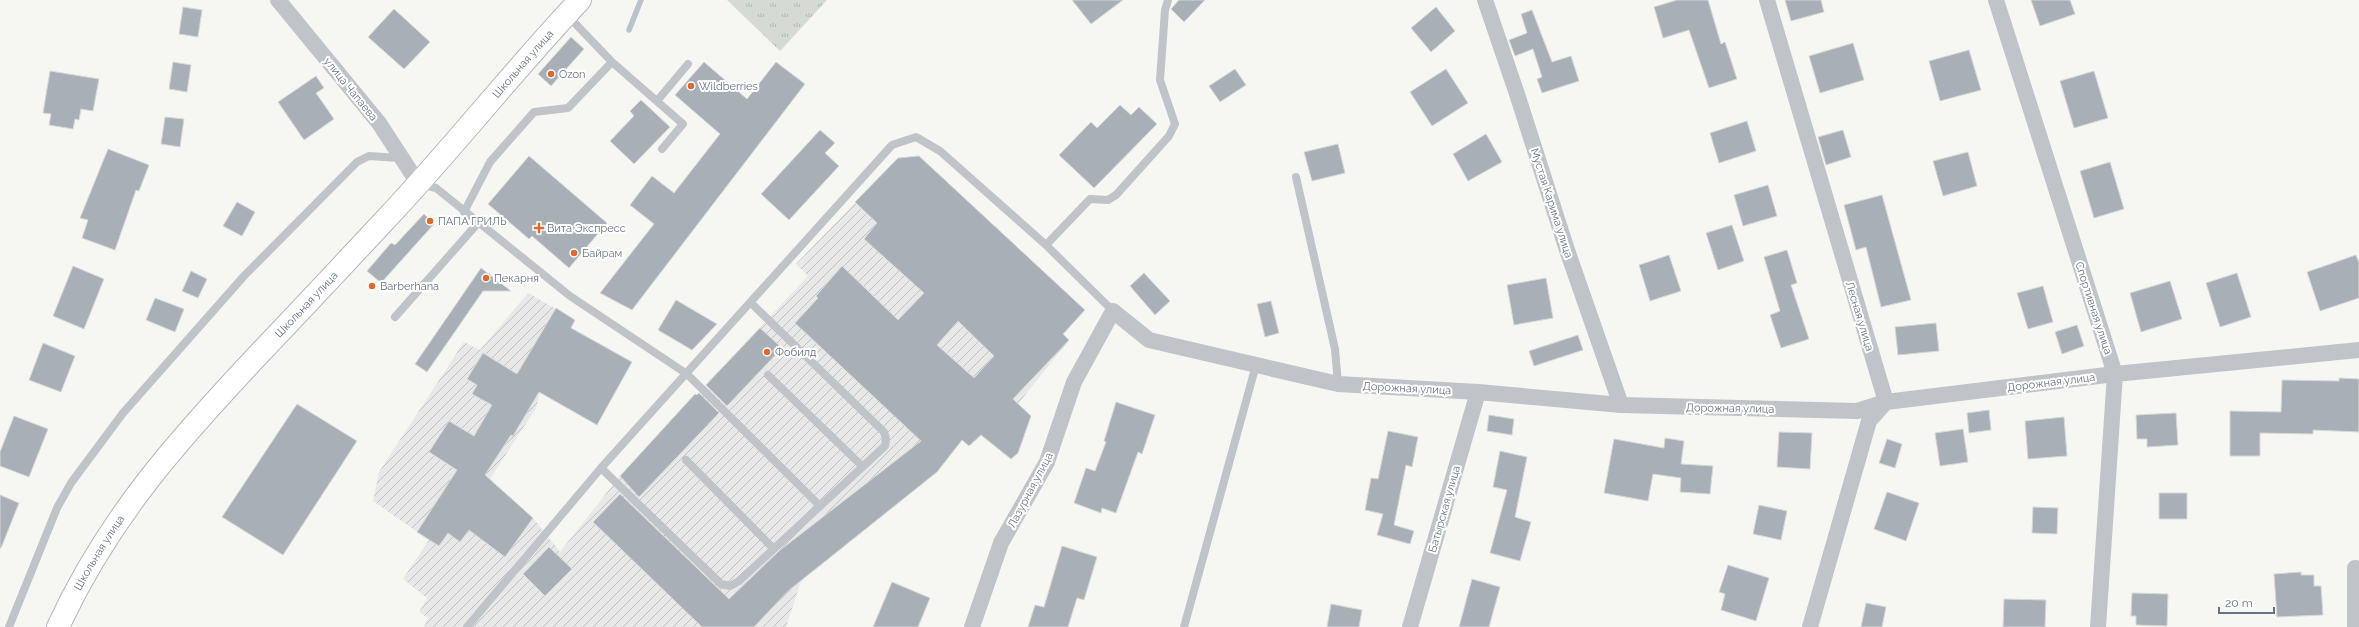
<svg xmlns="http://www.w3.org/2000/svg" width="2359" height="627" font-family="Raleway,sans-serif">
	<style>
		.industrial { fill: url(#industrial-furrows) }
		.park { fill: url(#park-tufts) }
		.lines { fill: none; stroke-linecap: round; stroke-linejoin: round }
		.stream { stroke: #bac3c9; stroke-width: 5.5 }
		.building { fill: #a9afb6; stroke: #d8d8d6; fill-rule: evenodd }
		.secondary-casing { stroke: #b2b6bc; stroke-width: 24 }
		.lane { stroke: #c0c3c7; stroke-width: 8 }
		.street { stroke: #c0c3c7; stroke-width: 16 }
		.secondary { stroke: #fff; stroke-width: 22 }
		.poi-dot { fill: #d86c32; stroke: #fff; stroke-width: 1.5 }
		.labels { text-anchor: middle; stroke-width: 4; stroke-linejoin: round; paint-order: stroke }
		.street-label { font-size: 11px; fill: #677383; stroke: #fff }
		.poi-label { font-size: 11px; fill: #677383; stroke: #fff; text-anchor: start }
	</style>
	<defs>
		<pattern id="industrial-furrows" width="10" height="10" patternUnits="userSpaceOnUse"><rect width="10" height="10" fill="#e7e8e7"/><path d="M-1 1l2-2M0 10L10 0M9 11l2-2" fill="none" stroke="#bfc0c1"/></pattern>
		<pattern id="park-tufts" width="24" height="20" patternUnits="userSpaceOnUse"><rect width="24" height="20" fill="#d5dbd3"/><path d="M3 7l-1-3M5 7V3M7 7l1-3M15 17l-1-3M17 17v-4M19 17l1-3" fill="none" stroke="#b1b6b1"/></pattern>
	</defs>
	<rect width="100%" height="100%" fill="#f6f6f3"/>
	<path class="industrial" d="M919,156L1069,340L1018,404L1031,416L1019,451L1011,459L981,435L969,446L962,440L937,472L801,581L786,627H424L428,618L419,612L427,598L403,579L429,540L373,501L379,472L464,342L480,350L528,293L575,320L543,380L536,408L490,479L533,518L560,552L620,476L808,276L796,264L898,158Z"/>
	<path class="park" d="M727,0H827L780,51Z"/>
	<g class="lines">
		<path class="stream" d="M629,30L641,0"/>
	</g>
	<path class="building" d="M1072,0H1123L1091,24Z
		M1179,0H1205L1184,22L1171,9Z
		M1677,0H1708L1721,44L1725,42L1737,79L1709,88L1689,30L1663,38L1654,7Z
		M1785,0H1821L1824,12L1791,21Z
		M2031,0H2070L2075,14L2040,26Z
		M183,7L202,10L198,37L179,34Z
		M1436,7L1455,31L1431,52L1411,28Z
		M394,9L430,42L404,69L368,37Z
		M1532,10L1552,62L1571,56L1579,81L1542,93L1537,79L1542,77L1533,49L1515,56L1509,40L1527,33L1521,14Z
		M571,37L584,49L551,86L538,74Z
		M1853,43L1864,80L1820,93L1809,56Z
		M1969,50L1981,90L1940,101L1929,61Z
		M173,62L191,65L187,92L169,89Z
		M704,62L747,99L776,62L805,84L632,310L600,293L654,224L630,205L652,176L674,193L720,134L675,95Z
		M1235,69L1246,85L1220,102L1209,86Z
		M1446,69L1468,103L1432,126L1410,92Z
		M50,71L99,79L93,111L81,109L79,120L75,119L73,129L49,125L51,114L43,113Z
		M2094,71L2108,118L2074,128L2060,81Z
		M316,76L324,88L316,93L334,119L304,140L278,102Z
		M641,100L670,127L634,164L610,141L634,116L630,111Z
		M1120,105L1131,115L1139,107L1157,124L1094,188L1059,155L1091,122L1097,128Z
		M165,117L184,119L180,147L161,144Z
		M1747,121L1756,151L1719,163L1710,133Z
		M820,130L835,143L825,153L839,166L789,220L761,194Z
		M1843,130L1851,157L1826,165L1818,137Z
		M1486,134L1502,162L1468,181L1453,154Z
		M1338,144L1345,173L1312,181L1304,152Z
		M108,149L149,165L139,191L136,190L115,250L82,238L88,220L80,218Z
		M1968,152L1977,186L1943,196L1933,161Z
		M529,156L607,223L569,268L532,236L529,239L488,204Z
		M919,156L1085,310L1063,334L1069,340L1013,399L1031,416L1018,453L1011,459L981,435L969,446L962,440L937,472L788,591L754,627H702L593,522L620,494L729,599L779,551L921,441L795,323L818,298L816,296L842,266L898,320L924,293L864,239L877,223L855,202L898,158ZM958,321L994,356L974,378L937,345Z
		M2110,162L2124,209L2094,218L2080,171Z
		M1768,185L1777,216L1743,226L1734,195Z
		M1882,195L1911,300L1881,307L1866,247L1856,250L1844,205Z
		M237,202L255,212L242,236L223,226Z
		M424,214L434,224L381,283L367,271L391,243L395,245Z
		M1732,225L1744,261L1718,270L1706,233Z
		M1787,250L1797,283L1791,285L1809,339L1781,348L1770,315L1780,311L1764,257Z
		M1669,255L1681,291L1650,301L1639,265Z
		M2356,255L2359,263V298L2320,311L2307,272Z
		M73,266L104,279L84,329L53,316Z
		M481,268L511,291H483L427,372L415,364Z
		M191,271L207,279L198,298L182,291Z
		M1144,273L1170,301L1155,315L1130,286Z
		M2237,273L2251,317L2220,327L2206,283Z
		M1546,278L1553,318L1514,325L1507,285Z
		M2170,281L2182,319L2141,332L2130,293Z
		M2043,286L2053,322L2028,329L2017,293Z
		M155,298L184,309L175,332L146,320Z
		M676,300L717,324L692,350L658,330Z
		M1271,301L1279,333L1265,337L1257,304Z
		M556,308L575,320L571,328L632,362L597,425L539,392L513,436L511,435L485,475L533,518L505,557L469,530L460,542L448,533L439,546L417,532L457,470L429,452L449,421L474,436L492,405L472,394L477,385L467,379L483,353L517,374Z
		M1936,323L1939,351L1898,355L1895,327Z
		M2077,325L2084,346L2062,354L2055,332Z
		M760,328L782,348L727,406L706,385Z
		M1578,335L1583,350L1534,366L1529,351Z
		M43,343L75,356L61,392L29,380Z
		M2339,378L2359,379V432L2313,430V434L2260,433V456H2230V411L2281,412L2282,380L2339,381Z
		M699,393L719,413L639,497L620,476L695,394L697,395Z
		M1116,402L1155,415L1142,454L1138,452L1116,513L1102,508L1101,513L1074,503L1086,468L1095,471L1106,442L1104,441Z
		M297,404L357,441L283,555L222,517Z
		M1989,410L1991,430L1969,433L1967,413Z
		M2176,413L2178,445L2147,447V439H2137L2136,415Z
		M1489,415L1514,419L1512,435L1487,431Z
		M14,416L48,429L29,477L0,466V452Z
		M2064,417L2067,456L2028,459L2025,421Z
		M1963,429L1968,462L1940,466L1935,433Z
		M1388,431L1418,437L1412,467L1406,465L1394,525L1414,531L1410,544L1377,535L1383,514L1365,510L1371,478L1378,479Z
		M1779,432L1812,433L1810,469L1777,467Z
		M1665,438L1684,441L1681,464L1713,466L1710,494L1680,492L1681,478L1653,474L1648,501L1604,493L1614,439L1664,448Z
		M1887,439L1902,444L1895,468L1879,463Z
		M1500,451L1527,457L1515,517L1531,522L1520,561L1490,553L1507,490L1493,487Z
		M1887,492L1919,503L1906,541L1874,529Z
		M2159,493H2187V519H2159Z
		M0,495L19,503L1,548H0Z
		M1759,505L1787,511L1781,540L1753,534Z
		M2033,507L2058,508L2057,534L2032,533Z
		M1062,546L1097,557L1084,600L1077,598L1068,627H1028L1035,605L1044,607Z
		M549,547L572,569L545,596L523,574Z
		M1728,565L1769,578L1756,621L1721,610L1725,594L1719,592Z
		M2301,572V575H2314V586H2321L2323,615L2277,617L2274,574Z
		M1472,579L1500,587L1489,627H1459Z
		M892,582L930,598L918,627H873Z
		M2132,593L2168,594L2167,626L2136,625V616H2131Z
		M2004,599L2046,600L2045,627H2003Z
		M1866,603L1886,607L1882,627H1861Z
		M1331,604L1362,610L1359,627H1327Z"/>
	<g class="lines">
		<defs>
			<g id="secondary">
				<path id="s1" d="M58,627C108,518 178,440 259,354C302,309 344,264 386,219C453,148 513,71 580,0"/>
			</g>
		</defs>
		<use href="#secondary" class="secondary-casing"/>
		<path class="lane" d="M612,62L683,124L662,149
			M657,101L688,64
			M1296,177L1335,349L1338,384
			M420,184L436,188L570,296L687,374L820,506
			M464,212L490,162L534,112L568,108L612,62L568,16
			M1046,245L1090,199L1108,200L1116,195L1169,136L1175,124L1160,80L1165,10L1168,0
			M395,317L478,223
			M768,375L862,466
			M686,460L774,549
			M601,468L721,584L730,586L739,581L885,446L886,439L884,432L751,303
			M9,627L57,508L71,483L123,413L244,276L357,162L369,156L399,158
			M467,627L601,468L892,145L916,137L940,151L1046,245L1113,311
			M1184,627L1256,365"/>
		<path class="street" d="M278,0L379,123L418,183
			M1485,0L1517,94L1567,250L1621,405
			M1767,0L1886,402L1869,421L1810,627
			M1996,0L2115,374L2098,627
			M972,627L1001,543L1047,462L1074,382L1113,311L1149,340L1338,384L1478,392L1621,405L1857,411L1886,402L2115,374L2359,350
			M1410,627L1478,392
			M2355,627V568"/>
		<use href="#secondary" class="secondary"/>
	</g>
	<g class="poi-dot">
		<circle cx="551" cy="74" r="4"/>
		<circle cx="691" cy="86" r="4"/>
		<circle cx="430" cy="221" r="4"/>
		<path d="M537 222h4v4h4v4h-4v4h-4v-4h-4v-4h4z"/>
		<circle cx="574" cy="253" r="4"/>
		<circle cx="486" cy="278" r="4"/>
		<circle cx="372" cy="286" r="4"/>
		<circle cx="767" cy="352" r="4"/>
	</g>
	<g class="labels">
		<g class="street-label">
			<text dy="4" stroke="none"><textPath href="#s1" startOffset="733">Школьная улица</textPath></text>
			<text transform="translate(351 89) rotate(51)" y="4">улица Чапаева</text>
			<text transform="translate(1552 203) rotate(72)" y="4">Мустая Карима улица</text>
			<text dy="4" stroke="none"><textPath href="#s1" startOffset="409">Школьная улица</textPath></text>
			<text transform="translate(2094 308) rotate(72)" y="4">Спортивная улица</text>
			<text transform="translate(1860 316) rotate(73)" y="4">Лесная улица</text>
			<text transform="translate(2051 382) rotate(-7)" y="4">Дорожная улица</text>
			<text transform="translate(1407 388) rotate(3)" y="4">Дорожная улица</text>
			<text transform="translate(1730 408) rotate(1)" y="4">Дорожная улица</text>
			<text transform="translate(1030 490) rotate(-62)" y="4">Лазурная улица</text>
			<text transform="translate(1444 509) rotate(-74)" y="4">Батырская улица</text>
			<text dy="4" stroke="none"><textPath href="#s1" startOffset="85">Школьная улица</textPath></text>
		</g>
		<g class="poi-label">
			<text x="559" y="78">Ozon</text>
			<text x="699" y="90">Wildberries</text>
			<text x="438" y="225">ПАПА ГРИЛЬ</text>
			<text x="547" y="232">Вита Экспресс</text>
			<text x="582" y="257">Байрам</text>
			<text x="494" y="282">Пекарня</text>
			<text x="380" y="290">Barberhana</text>
			<text x="775" y="356">Фобилд</text>
		</g>
	</g>
	<path d="M2219 607v6h55v-6" fill="none" stroke="#677383" stroke-width="2"/>
	<text x="2225" y="607" font-size="12" fill="#677383" stroke="#ffffff" stroke-width="3" paint-order="stroke">20 m</text>
</svg>
